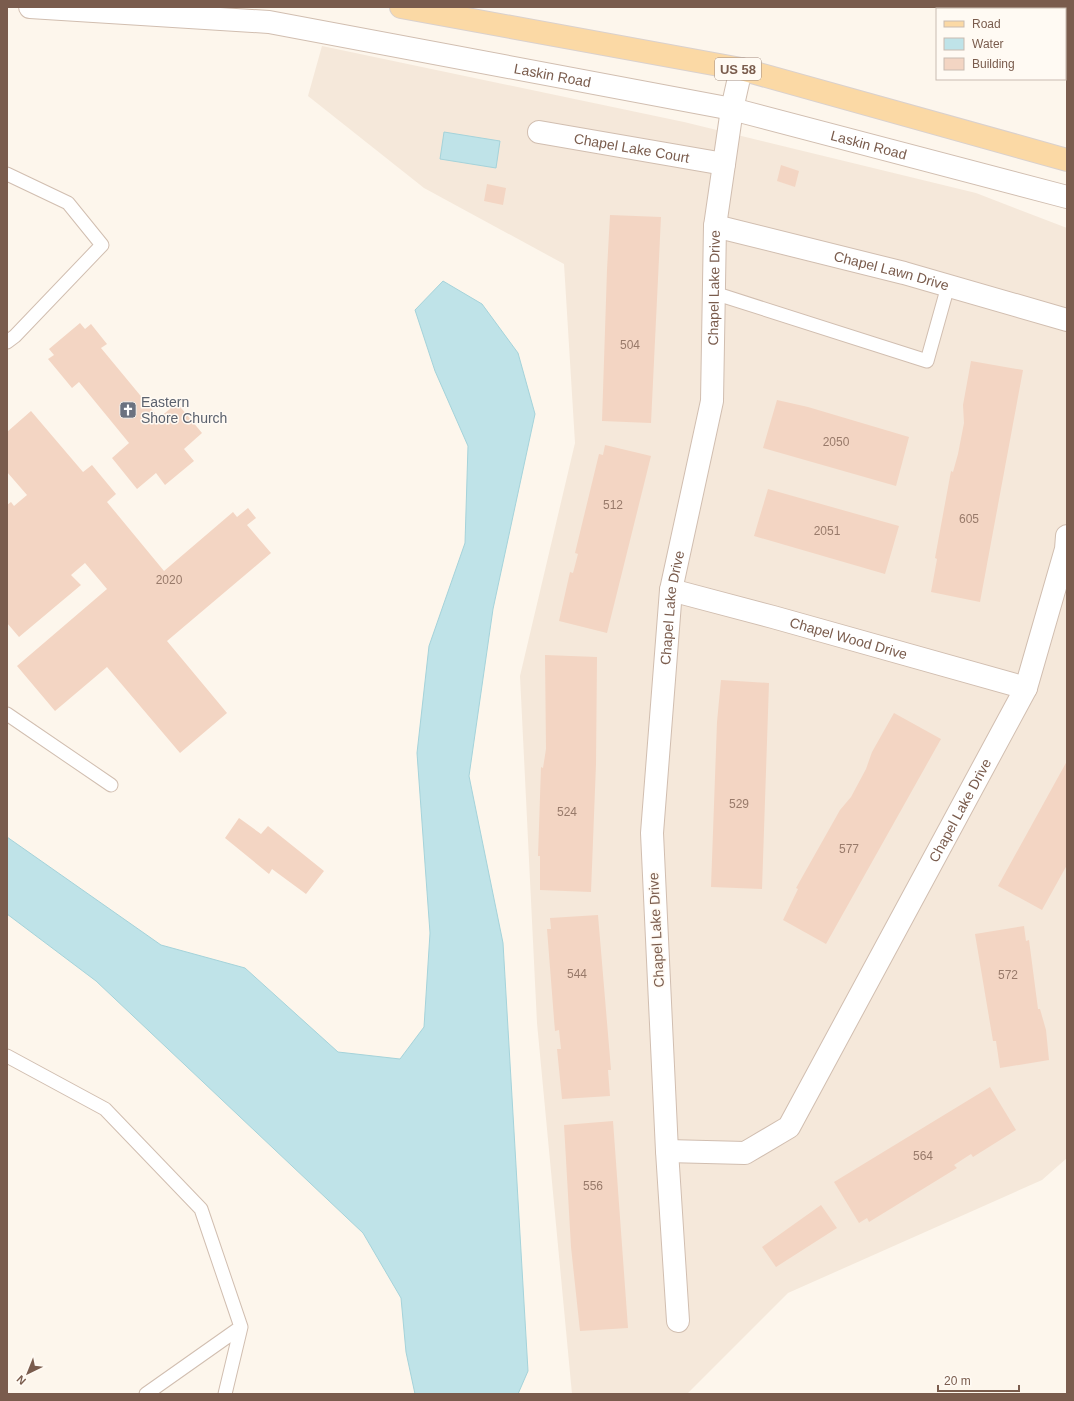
<svg xmlns="http://www.w3.org/2000/svg" width="1074" height="1401" font-family="Helvetica,sans-serif">
	<style>
		.residential { fill: #f5e8da }
		.water { fill: #bfe3e8; stroke: #a5d3da }
		.building { fill: #f3d5c3 }
		.lines { fill: none; stroke-linecap: round; stroke-linejoin: round }
		.lane-casing { stroke: #d1beb0; stroke-width: 15 }
		.street-casing { stroke: #d1beb0; stroke-width: 24 }
		.primary-casing { stroke: #dad1cd; stroke-width: 24 }
		.lane { stroke: #fff; stroke-width: 13 }
		.street { stroke: #fff; stroke-width: 22 }
		.primary { stroke: #fbd9a5; stroke-width: 22 }
		.labels { text-anchor: middle; stroke-width: 3; stroke-linejoin: round; paint-order: stroke }
		.number-label { font-size: 12px; fill: #987a6a }
		.shield { fill: #fffaf3; stroke: #a28b7f; stroke-width: 1 }
		.shield-label { font-size: 13px; font-weight: bold; fill: #7a5c4d }
		.street-label { font-size: 14px; fill: #7a5c4d; stroke: #fffaf3 }
		.worship-label { font-size: 14px; fill: #5b616d; stroke: #fffaf3; text-anchor: start }
	</style>
	<rect width="100%" height="100%" fill="#fdf6ec"/>
	<path class="residential" d="M322,46L684,122L976,193L1067,228V1158L1042,1180L788,1293L687,1394H572L537,1023L520,676L575,443L564,264L424,188L308,96Z"/>
	<path class="water" d="M444,132L500,141L496,168L440,159Z
		M443,281L482,304L518,353L535,414L493,609L469,776L503,943L528,1371L518,1394H415L406,1352L401,1298L363,1233L96,981L7,914V837L161,945L245,968L338,1052L400,1059L424,1027L430,933L417,753L429,646L465,543L468,446L435,371L415,310Z"/>
	<path class="building" d="M781,165L799,171L795,187L777,181Z
		M487,184L506,188L503,205L484,201Z
		M610,215L661,217L651,423L602,421L607,270Z
		M80,323L85,329L91,324L107,344L101,348L159,418L177,403L202,433L184,449L194,461L165,485L156,473L137,489L112,458L129,443L79,382L72,388L48,359L54,355L49,349Z
		M971,361L1023,370L980,602L931,592L937,559L935,558L951,471L953,472L958,454L964,423L963,405Z
		M777,400L808,407L909,437L896,486L763,448Z
		M31,411L83,472L92,465L116,494L107,502L164,571L233,512L237,517L248,508L256,518L247,525L271,553L167,641L227,713L180,753L107,667L55,711L17,666L107,589L85,563L71,575L81,585L19,637L7,623V505L11,502L14,506L27,495L7,472V432Z
		M605,445L651,456L607,633L559,621L570,572L573,573L578,554L575,553L599,454L603,455Z
		M768,489L899,526L885,574L754,536Z
		M545,655L597,657L596,764L591,892L540,890V856H538L541,767L543,768L546,749Z
		M721,680L769,683L762,889L711,887L717,722Z
		M894,713L941,739L826,944L783,920L798,889L796,888L840,810L851,797L866,769L872,752Z
		M1067,761V865L1042,910L998,886Z
		M239,818L261,834L268,826L324,871L306,894L272,869L269,874L225,838Z
		M598,915L611,1070H608L610,1096L562,1099L557,1049H561L559,1030L555,1031L554,1019L547,929H551L550,918Z
		M1024,926L1026,941L1029,940L1038,1009H1040L1046,1030L1049,1060L1000,1068L996,1041H993L975,934Z
		M990,1087L1016,1130L973,1157L971,1154L954,1165L957,1168L869,1222L867,1218L859,1223L834,1182Z
		M613,1121L628,1328L580,1331L571,1247L564,1125Z
		M821,1205L837,1228L776,1267L762,1247Z"/>
	<g class="lines">
		<defs>
			<path id="lane" d="M7,174L68,203L102,245L15,336L7,342
				M714,293L927,361L948,286
				M7,714L111,785
				M7,1056L105,1109L201,1209L241,1327L225,1394
				M146,1394L241,1327"/>
			<g id="street">
				<path id="s1" d="M30,7L269,22L732,109L1067,197"/>
				<path id="s2" d="M539,132L724,164"/>
				<path id="s3" d="M715,226L904,273L1067,320"/>
				<path id="s4" d="M671,590L773,617L1026,688"/>
				<path id="s5" d="M667,1151L745,1153L789,1127L1026,688L1066,549L1067,536"/>
				<path id="s6" d="M678,1321L667,1151L652,833L671,590L712,401L715,226L732,109L741,69"/>
			</g>
			<path id="primary" d="M401,7L741,69L1067,160"/>
		</defs>
		<use href="#lane" class="lane-casing"/>
		<use href="#street" class="street-casing"/>
		<use href="#primary" class="primary-casing"/>
		<use href="#lane" class="lane"/>
		<use href="#street" class="street"/>
		<use href="#primary" class="primary"/>
	</g>
	<defs>
		<symbol id="church-square" viewBox="-11 -11 22 22"><rect x="-9" y="-9" width="18" height="18" rx="4" fill="#6b7280" stroke="#fffaf3"/><path d="M-1.2-6h2.4v3.5h3.3v2.4h-3.3V6h-2.4V-.1h-3.3v-2.4h3.3Z" fill="#fff"/></symbol>
	</defs>
	<g fill-rule="evenodd">
		<use href="#church-square" x="118" y="400" width="20" height="20"/>
	</g>
	<g class="labels">
		<g class="number-label">
			<text x="630" y="349">504</text>
			<text x="836" y="446">2050</text>
			<text x="613" y="509">512</text>
			<text x="969" y="523">605</text>
			<text x="827" y="535">2051</text>
			<text x="169" y="584">2020</text>
			<text x="739" y="808">529</text>
			<text x="567" y="816">524</text>
			<text x="849" y="853">577</text>
			<text x="577" y="978">544</text>
			<text x="1008" y="979">572</text>
			<text x="923" y="1160">564</text>
			<text x="593" y="1190">556</text>
		</g>
		<rect class="shield" x="715" y="58" width="46" height="22" rx="3"/>
		<g class="shield-label">
			<text x="738" y="74">US 58</text>
		</g>
		<g class="street-label">
			<text dy="5" stroke="none"><textPath href="#s1" startOffset="528">Laskin Road</textPath></text>
			<text dy="5" stroke="none"><textPath href="#s1" startOffset="852">Laskin Road</textPath></text>
			<text dy="5" stroke="none"><textPath href="#s2" startOffset="94">Chapel Lake Court</textPath></text>
			<text dy="5" stroke="none"><textPath href="#s3" startOffset="182">Chapel Lawn Drive</textPath></text>
			<text dy="5" stroke="none"><textPath href="#s6" startOffset="1039">Chapel Lake Drive</textPath></text>
			<text dy="5" stroke="none"><textPath href="#s6" startOffset="715">Chapel Lake Drive</textPath></text>
			<text dy="5" stroke="none"><textPath href="#s4" startOffset="184">Chapel Wood Drive</textPath></text>
			<text dy="5" stroke="none"><textPath href="#s5" startOffset="489">Chapel Lake Drive</textPath></text>
			<text transform="translate(656 930) rotate(-93)" y="5">Chapel Lake Drive</text>
		</g>
		<g class="worship-label">
			<text x="141" y="407">Eastern<tspan x="141" dy="16">Shore Church</tspan></text>
		</g>
	</g>
	<rect width="1074" height="1401" fill="none" stroke="#7a5c4d" stroke-width="16"/>
	<rect x="936" y="8" width="130" height="72" fill="#fffaf3" stroke="#cabbb1"/>
	<rect x="944" y="21" width="20" height="6" fill="#fbd9a5" stroke="#cabbb1"/>
	<text x="972" y="28" font-size="12" fill="#7a5c4d">Road</text>
	<rect x="944" y="38" width="20" height="12" fill="#bfe3e8" stroke="#cabbb1"/>
	<text x="972" y="48" font-size="12" fill="#7a5c4d">Water</text>
	<rect x="944" y="58" width="20" height="12" fill="#f3d5c3" stroke="#cabbb1"/>
	<text x="972" y="68" font-size="12" fill="#7a5c4d">Building</text>
	<g transform="translate(28 1373) rotate(223)" stroke="#fffaf3" stroke-width="3" paint-order="stroke">
	<path d="M0-3L7 15L0 10L-7 15Z" fill="#7a5c4d"/>
	<text y="-6" font-size="11" font-weight="bold" text-anchor="middle" fill="#7a5c4d">N</text>
	</g>
	<path d="M938 1385v6h81v-6" fill="none" stroke="#7a5c4d" stroke-width="2"/>
	<text x="944" y="1385" font-size="12" fill="#7a5c4d" stroke="#fffaf3" stroke-width="3" paint-order="stroke">20 m</text>
</svg>
